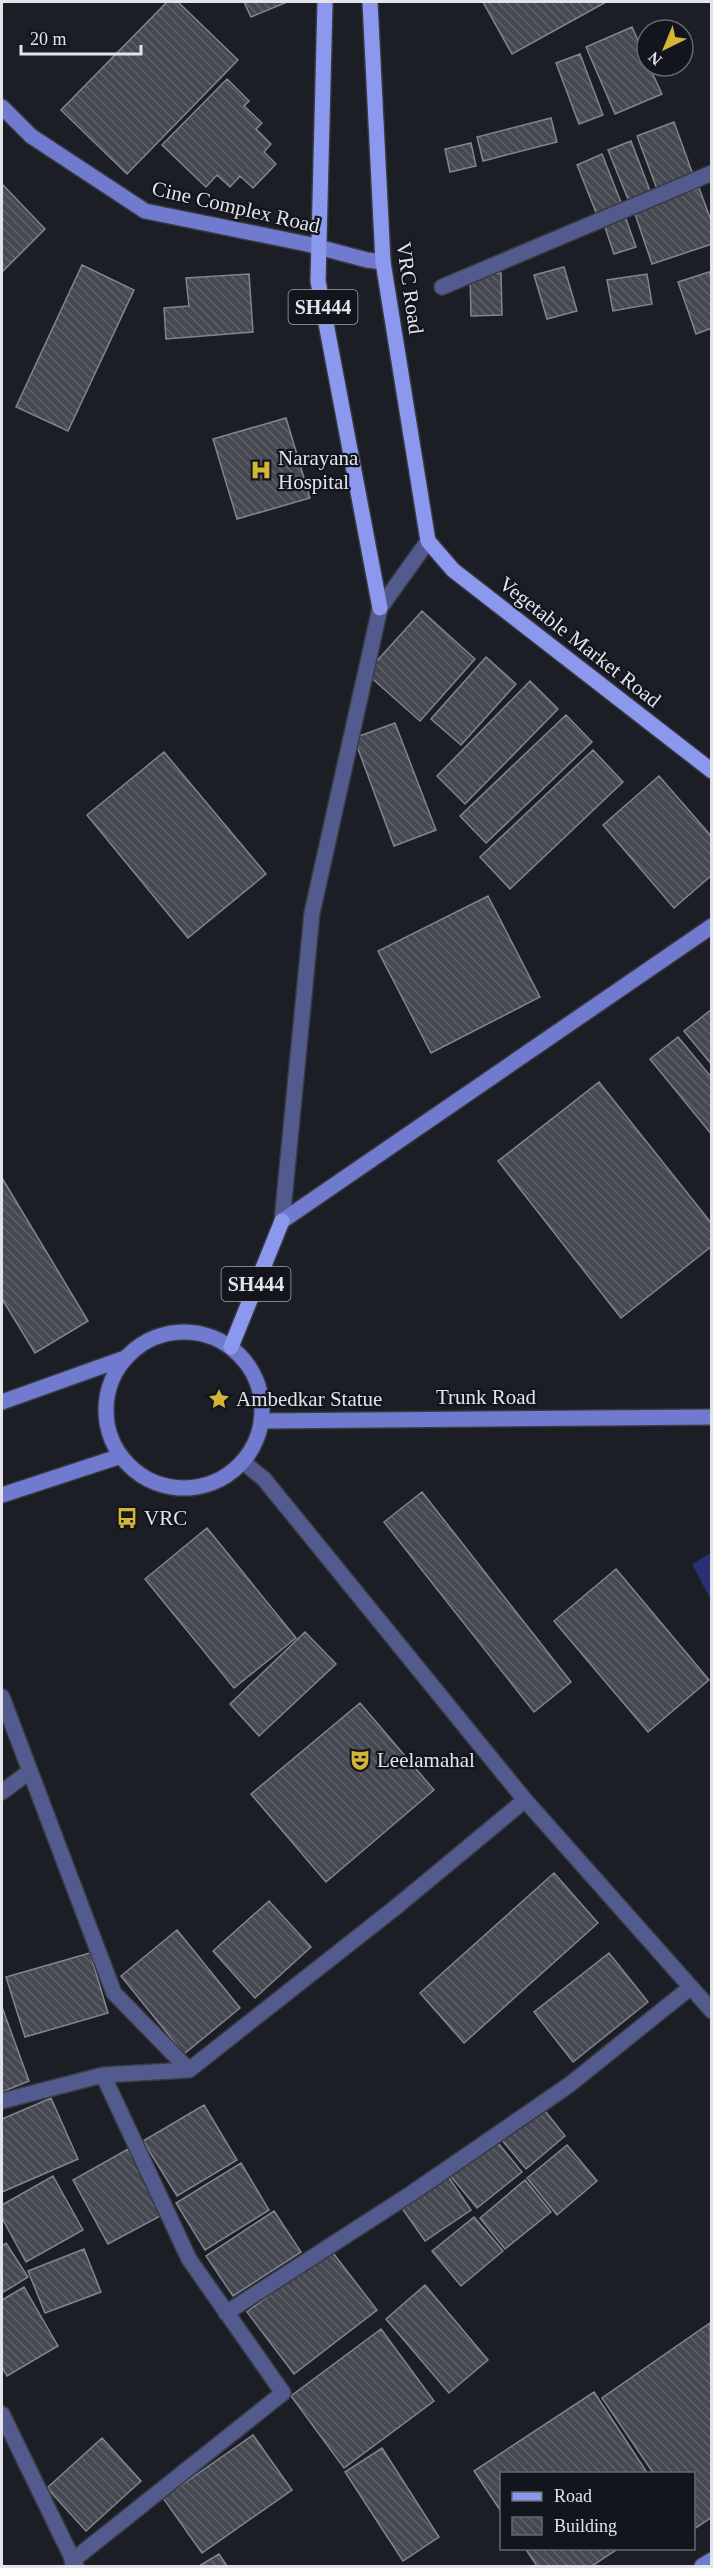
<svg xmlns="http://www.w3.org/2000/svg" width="713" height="2568" font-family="Georgia,serif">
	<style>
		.park { fill: #2a2e73 }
		.building { fill: url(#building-back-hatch); stroke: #828590; stroke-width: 1.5 }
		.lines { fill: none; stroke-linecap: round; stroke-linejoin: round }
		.street-casing { stroke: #383a41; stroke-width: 18 }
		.secondary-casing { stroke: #383a41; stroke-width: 18 }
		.primary-casing { stroke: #383a41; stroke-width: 18 }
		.street { stroke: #525a8e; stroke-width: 15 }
		.secondary { stroke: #707bcf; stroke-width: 15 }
		.primary { stroke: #8b98ee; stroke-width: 15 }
		.labels { text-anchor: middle; stroke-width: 4.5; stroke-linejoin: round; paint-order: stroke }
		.shield { fill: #13151d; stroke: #a5a6ac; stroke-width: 1.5 }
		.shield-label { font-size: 20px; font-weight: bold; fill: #e3e4ea }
		.street-label { font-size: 21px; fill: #e3e4ea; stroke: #13151d }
		.poi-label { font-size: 21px; fill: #e3e4ea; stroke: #13151d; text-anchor: start }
	</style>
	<defs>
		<pattern id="building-back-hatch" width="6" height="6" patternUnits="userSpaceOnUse" patternTransform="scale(1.5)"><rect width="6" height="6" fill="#454751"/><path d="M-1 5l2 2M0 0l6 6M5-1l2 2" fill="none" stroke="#60616a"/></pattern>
	</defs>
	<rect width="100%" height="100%" fill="#1c1e26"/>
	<path class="park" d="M711,1553V1600L692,1564Z"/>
	<path class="building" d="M167,2H178L238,60L127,174L61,110Z
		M244,2H287L251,17Z
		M483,2H606L512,54Z
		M632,27L647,61V66H649L662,94L615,114L586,47Z
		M580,54L603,115L579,124L556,63Z
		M227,79L249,101L244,106L262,123L256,129L271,144L264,152L276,164L253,188L240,176L230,187L217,175L206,187L162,145Z
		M551,118L557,142L483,161L477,137Z
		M674,122L696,183L660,197L637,136Z
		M631,141L652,196L630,204L608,150Z
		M471,143L476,166L450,172L445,149Z
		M602,154L624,210L599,220L577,165Z
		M2,184L45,229L2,272Z
		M699,188L712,223V244L652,264L634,211Z
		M625,216L636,247L614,254L604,224Z
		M82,265L134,290L68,431L16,407Z
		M564,267L577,311L547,319L534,275Z
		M709,272L712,279V328L696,334L678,282Z
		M501,273L502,315L471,316L470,274Z
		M249,274L253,332L166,339L164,308L189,306L186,278Z
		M647,274L652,304L613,311L607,280Z
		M286,418L310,498L237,519L213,439Z
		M422,611L475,659L420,721L366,673Z
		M486,657L516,684L461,745L431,719Z
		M530,681L558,709L465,804L437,776Z
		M566,715L592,742L486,843L460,816Z
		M395,723L436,830L394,846L354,738Z
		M593,750L623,782L510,889L480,857Z
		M164,752L266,874L188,938L87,815Z
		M659,776L712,837V875L674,908L603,825Z
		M488,896L540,997L431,1053L378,951Z
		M712,1009V1065L684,1031Z
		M678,1037L712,1078V1135L650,1059Z
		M599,1082L712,1224V1246L621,1318L498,1161Z
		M2,1178L88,1321L35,1353L2,1299Z
		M422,1492L571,1682L534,1712L384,1522Z
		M207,1528L296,1638L234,1688L145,1579Z
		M616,1569L709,1680L648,1732L554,1621Z
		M305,1632L336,1664L259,1736L230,1704Z
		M360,1703L434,1790L326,1882L251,1794Z
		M554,1873L598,1923L464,2043L420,1993Z
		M269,1901L311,1947L255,1998L213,1951Z
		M177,1930L240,2008L184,2054L121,1976Z
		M90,1953L108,2013L25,2037L6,1977Z
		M609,1953L648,2002L573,2062L534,2012Z
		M2,2007L29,2081L2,2092Z
		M51,2098L78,2159L2,2192V2119Z
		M204,2105L237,2160L177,2196L143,2141Z
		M541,2106L565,2136L526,2169L501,2139Z
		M493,2137L522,2172L477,2208L449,2174Z
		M567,2145L597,2181L557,2215L527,2178Z
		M128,2149L164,2214L108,2244L73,2180Z
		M241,2163L269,2210L205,2250L176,2203Z
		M445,2172L471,2210L425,2241L399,2204Z
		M53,2176L83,2230L26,2262L2,2218V2205Z
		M525,2180L551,2212L505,2249L480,2218Z
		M274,2211L301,2252L233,2296L206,2256Z
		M474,2217L503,2251L461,2286L432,2251Z
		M6,2243L28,2277L2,2293V2246Z
		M84,2249L101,2292L45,2313L28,2271Z
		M330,2249L377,2310L294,2374L247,2312Z
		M425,2285L488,2360L449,2393L386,2319Z
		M24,2287L58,2346L7,2376L2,2367V2300Z
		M710,2323L712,2517L694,2529V2474H654L602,2398Z
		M381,2329L434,2401L344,2468L291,2396Z
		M594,2392L648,2474H502V2513L474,2471Z
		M253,2435L292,2490L202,2553L163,2498Z
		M102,2438L141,2481L86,2531L47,2488Z
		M382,2448L439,2537L403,2561L345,2472Z
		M525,2548H619L592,2566H537Z
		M219,2554L227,2566H199Z"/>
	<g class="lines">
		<defs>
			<path id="street" d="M442,287L712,173
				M282,1221L312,913L380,608L428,541
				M243,1462L264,1479L525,1800L712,2011
				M2,1697L114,1993L189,2070
				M2,1792L29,1772
				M2,2101L103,2075L189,2070L396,1907L525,1800
				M226,2313L412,2193L569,2085L691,1987
				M2,2414L76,2566
				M72,2561L283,2393L189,2259L103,2075"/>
			<path id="secondary" d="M2,107L31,136L145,211L307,244L367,260L383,262
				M282,1221L712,926
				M106 1410a78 78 0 1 1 156 0a78 78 0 1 1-156 0Z
				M2,1402L125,1358
				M262,1421L712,1417
				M2,1495L121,1456
				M702,2566L712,2560"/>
			<path id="primary" d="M325,2L318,281L380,608
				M370,2L383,262L428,541L453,570L712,771
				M231,1347L282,1221"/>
		</defs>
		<use href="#street" class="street-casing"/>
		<use href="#secondary" class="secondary-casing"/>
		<use href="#primary" class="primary-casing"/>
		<use href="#street" class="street"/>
		<use href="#secondary" class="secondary"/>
		<use href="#primary" class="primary"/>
	</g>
	<defs>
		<symbol id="hospital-bare" viewBox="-9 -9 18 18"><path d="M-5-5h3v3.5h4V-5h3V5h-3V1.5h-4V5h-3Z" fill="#d3b635" stroke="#13151d" stroke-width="2.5" paint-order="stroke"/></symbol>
		<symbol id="sight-bare" viewBox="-9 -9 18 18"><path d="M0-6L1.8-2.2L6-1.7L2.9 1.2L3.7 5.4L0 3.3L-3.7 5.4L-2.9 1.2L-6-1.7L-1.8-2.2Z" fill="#d3b635" stroke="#13151d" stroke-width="2.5" paint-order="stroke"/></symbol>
		<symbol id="bus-bare" viewBox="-9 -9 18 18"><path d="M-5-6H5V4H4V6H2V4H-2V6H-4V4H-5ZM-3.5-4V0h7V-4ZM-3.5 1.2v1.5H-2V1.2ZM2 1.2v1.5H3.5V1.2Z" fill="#d3b635" stroke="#13151d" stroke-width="2.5" paint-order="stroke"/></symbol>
		<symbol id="theatre-bare" viewBox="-9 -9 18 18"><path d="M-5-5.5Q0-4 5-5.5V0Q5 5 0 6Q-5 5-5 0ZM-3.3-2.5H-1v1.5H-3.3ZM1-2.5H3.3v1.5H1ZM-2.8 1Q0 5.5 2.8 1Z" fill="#d3b635" stroke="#13151d" stroke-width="2.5" paint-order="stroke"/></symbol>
	</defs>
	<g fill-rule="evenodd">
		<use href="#hospital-bare" x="246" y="455" width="30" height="30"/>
		<use href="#sight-bare" x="204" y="1384" width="30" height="30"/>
		<use href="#bus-bare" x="112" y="1503" width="30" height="30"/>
		<use href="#theatre-bare" x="345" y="1745" width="30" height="30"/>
	</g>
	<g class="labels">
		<g class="shield">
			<rect x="288.5" y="290" width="69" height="34" rx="4.5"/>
			<rect x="221.5" y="1267" width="69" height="34" rx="4.5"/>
		</g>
		<g class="shield-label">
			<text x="323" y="314">SH444</text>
			<text x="256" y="1291">SH444</text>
		</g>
		<g class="street-label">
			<text transform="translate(236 207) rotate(13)" y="7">Cine Complex Road</text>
			<text transform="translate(410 288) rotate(82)" y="7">VRC Road</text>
			<text transform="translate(580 642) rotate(38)" y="7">Vegetable Market Road</text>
			<text x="486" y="1404">Trunk Road</text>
		</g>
		<g class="poi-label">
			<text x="278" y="465">Narayana<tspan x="278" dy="24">Hospital</tspan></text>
			<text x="236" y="1406">Ambedkar Statue</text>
			<text x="144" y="1525">VRC</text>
			<text x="377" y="1767">Leelamahal</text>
		</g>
	</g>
	<rect width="713" height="2568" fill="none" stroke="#e3e4ea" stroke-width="6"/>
	<rect x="500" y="2472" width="195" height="78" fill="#13151d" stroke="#66686f" stroke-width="1.5"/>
	<rect x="512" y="2492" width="30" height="9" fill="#8b98ee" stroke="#66686f" stroke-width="1.5"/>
	<text x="554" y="2502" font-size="18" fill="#e3e4ea">Road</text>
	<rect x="512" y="2517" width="30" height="18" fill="url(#building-back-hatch)" stroke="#66686f" stroke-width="1.5"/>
	<text x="554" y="2532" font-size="18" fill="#e3e4ea">Building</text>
	<g transform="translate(665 48) rotate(223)"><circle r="28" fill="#13151d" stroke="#66686f" stroke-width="1.5"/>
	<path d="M0-4.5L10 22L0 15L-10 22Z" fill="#d3b635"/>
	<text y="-9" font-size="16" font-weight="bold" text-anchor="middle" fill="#e3e4ea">N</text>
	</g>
	<path d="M21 45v9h120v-9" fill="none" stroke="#e3e4ea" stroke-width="3"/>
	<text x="30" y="45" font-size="18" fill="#e3e4ea" stroke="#13151d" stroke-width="4.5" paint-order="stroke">20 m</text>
</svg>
